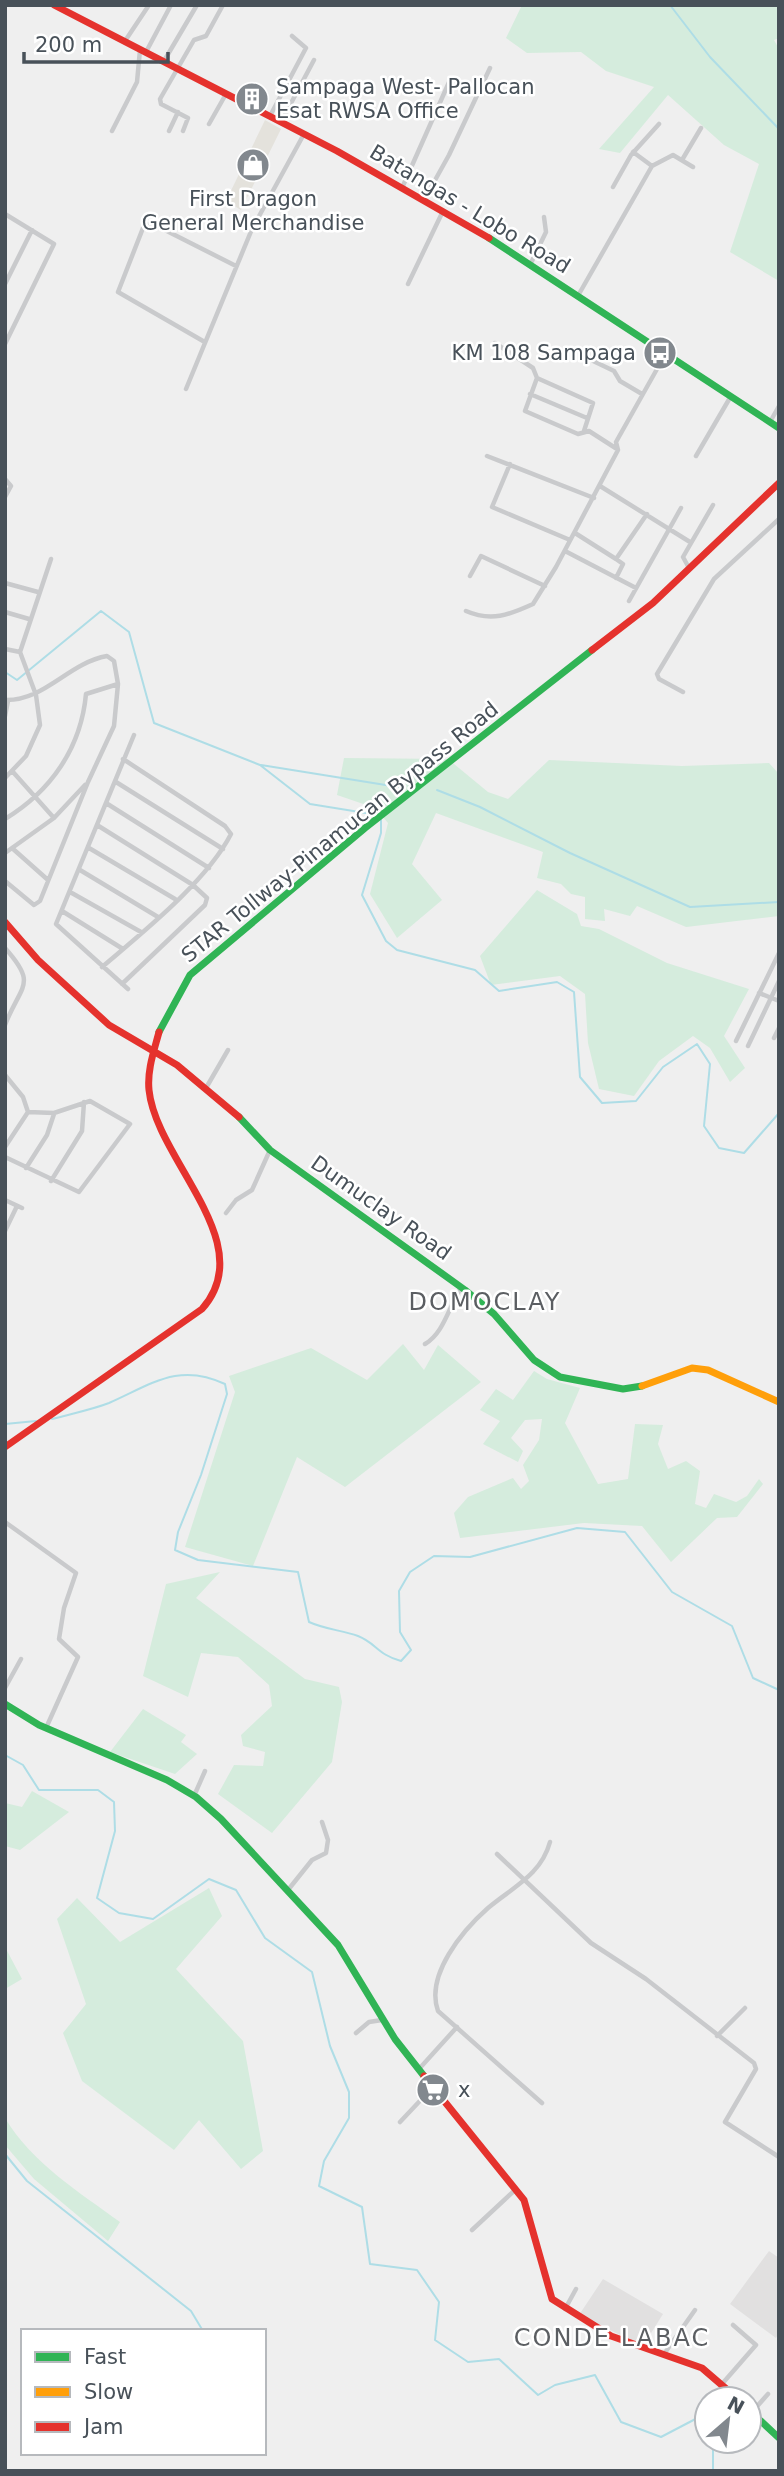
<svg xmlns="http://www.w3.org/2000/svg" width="784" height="2476" font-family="'DejaVu Sans',sans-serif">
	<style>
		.commercial { fill: #e4e2dc }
		.education { fill: #e1e0e0 }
		.green { fill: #d5ecdd }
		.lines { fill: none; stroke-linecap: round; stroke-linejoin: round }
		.stream { stroke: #aedde6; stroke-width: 2 }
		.street { stroke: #c9cacc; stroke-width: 4.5 }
		.fast { stroke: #30b455; stroke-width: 7 }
		.slow { stroke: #ff9f0a; stroke-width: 7 }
		.jam { stroke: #e5322d; stroke-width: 7 }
		.labels { text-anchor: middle; stroke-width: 5; stroke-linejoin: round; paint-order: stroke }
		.poi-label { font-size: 21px; fill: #485159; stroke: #fff; text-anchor: start }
		.street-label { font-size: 21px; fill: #485159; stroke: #fff }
		.quarter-label { font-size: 24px; letter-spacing: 2px; fill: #5b5e62; stroke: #fff }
	</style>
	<rect width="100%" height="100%" fill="#efefef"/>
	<path class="commercial" d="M265,120L281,129L241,210L226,201Z"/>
	<path class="education" d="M769,2251L779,2258V2333L776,2338L730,2304Z
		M603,2279L663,2314L643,2346L579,2315Z"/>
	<path class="green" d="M522,5H779V38L774,40L779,49V281L730,252L759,164L724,145L668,95L620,153L599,149L654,87L606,71L581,52L527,53L506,38Z
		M344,758L448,759L488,792L508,799L549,760L682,766L769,763L779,774V916L686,927L637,906L630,916L604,909L605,921L585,919V897L571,894L561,884L537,878L543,852L436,813L412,864L442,900L397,938L370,894L388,823L375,808L337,795Z
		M537,890L577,914L581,926L599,929L667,963L749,989L724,1036L745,1068L730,1082L710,1048L693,1036L659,1061L634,1096L599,1089L588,1043L585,994L560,976L491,985L480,956Z
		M403,1344L424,1370L438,1345L481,1382L345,1487L297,1457L253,1566L185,1547L235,1392L229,1376L311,1348L367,1380Z
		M534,1371L547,1379L580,1388L565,1423L598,1484L628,1479L635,1424L663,1425L658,1444L668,1469L686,1461L700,1471L695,1504L706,1508L714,1494L736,1502L747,1496L759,1479L763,1484L737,1517L717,1518L671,1562L642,1526L584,1523L460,1538L454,1513L468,1497L513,1478L521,1489L529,1481L523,1465L539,1440L542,1419L525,1420L511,1438L523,1451L518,1462L483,1444L500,1421L480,1410L496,1389L513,1400Z
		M220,1572L196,1598L305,1679L339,1687L342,1702L332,1762L272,1833L218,1794L234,1765L263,1766L265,1752L243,1746L241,1735L272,1706L269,1685L238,1657L201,1653L188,1697L143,1676L166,1584Z
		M143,1709L186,1735L181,1742L197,1754L175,1774L110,1752Z
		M32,1791L69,1812L20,1850L5,1846V1803L22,1807Z
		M209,1888L222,1916L176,1969L243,2041L263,2151L241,2169L199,2120L174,2150L82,2081L63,2033L86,2004L57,1919L77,1898L120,1942Z
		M5,1947L22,1979L5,1989Z
		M5,2118C32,2163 79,2192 120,2222L108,2241L34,2179L5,2145Z"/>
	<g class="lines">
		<path class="stream" d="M670,5L710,57L779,129
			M5,672L17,680L101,611L129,632L154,723L260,765L310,804L378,815
			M261,765L398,787
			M437,790L480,807L570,853L690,907L779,902
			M381,818V833L362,895L386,941L397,950L475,970L499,991L557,982L574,992L580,1077L602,1103L636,1101L663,1067L697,1044L710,1064L704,1126L719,1148L744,1153L779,1113
			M52,1419C70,1414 91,1410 109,1403C152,1384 179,1362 225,1384L227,1394L201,1475L178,1532L175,1550L198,1560L298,1572L309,1622C327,1630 342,1630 358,1636C376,1643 378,1655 401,1661L411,1650L400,1632L399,1591L410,1572L434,1556L470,1557L577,1528L625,1532L672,1592L732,1626L753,1678L779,1690
			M5,1424L36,1421
			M5,1755L23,1765L39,1790H98L114,1802L115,1831L97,1898L119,1913L153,1919L209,1879L236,1890L265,1938L312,1972L330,2046L349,2092V2118L324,2161L319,2186L362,2207L370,2264L417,2270L439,2302L435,2340L468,2362L499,2359L538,2395L555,2385L595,2375L621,2422L661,2437L705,2414L707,2418
			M5,2154L27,2181L191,2311L203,2331
			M713,2471V2441"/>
		<path class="street" d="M125,41L149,5
			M146,52L171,5
			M164,61L197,5
			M270,116L306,48L292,36
			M281,122L314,60
			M209,124L226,94
			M112,131L137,82L140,50
			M169,131L178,112
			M183,131L188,118L161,104L160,99L194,40L206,36L223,5
			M633,152L652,166
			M682,160L701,128
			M613,187L631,155L659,124
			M402,188L450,80
			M424,200L449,155L490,68
			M5,214L54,244L5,344
			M531,263L546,232L544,217
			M5,284L32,230
			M408,284L443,211
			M579,294L652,166L673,155L693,167
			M203,341L118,292L143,228L151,223L236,266
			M495,343L533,368L537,378L525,411L578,434L589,431L617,449
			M589,359L614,371L620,381L642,394
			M537,378L593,403L584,431
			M186,389L252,229L304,134
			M530,394L587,418
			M770,422L779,406
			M487,456L594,498
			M696,456L731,396
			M510,464L492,507L570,540
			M5,479L11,486L5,497
			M600,486L690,542
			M575,533L616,559L647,514
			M565,551L636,588
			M689,568L683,557L713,505
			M470,576L481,556L545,586
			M616,578L623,564L616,559
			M5,583L38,592
			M629,601L681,508
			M466,611C491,622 509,615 533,604L556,567L618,450L616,442L666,353
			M5,612L29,619
			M5,649L20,652
			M683,692L659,679L657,674L714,579L779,519
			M5,700C45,701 68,663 107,656L114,661L118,684L114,726L88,782L40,901L34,905L5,881
			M5,716L8,701
			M13,772L54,818
			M5,778L26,756L40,725L36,695L20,652L51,559
			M116,782L223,849
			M106,803L209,868
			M5,819C51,791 81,748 86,694L118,684
			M97,825L193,885L207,898L205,905L122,984
			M12,848L48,880
			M89,848L175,899
			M5,853L54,818L85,785
			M80,870L158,917
			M70,892L141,932
			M62,911L123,949
			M5,948C38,985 21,984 5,1025
			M102,967C143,932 207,881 231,834L225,826L123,759
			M128,989L56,924L134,735
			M759,993L779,1001
			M774,1038L779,1028
			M736,1041L779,953
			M748,1046L779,981
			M5,1075L23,1097L28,1112
			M206,1088L228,1050
			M5,1147L28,1112
			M5,1157L79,1192L130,1124L90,1101L54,1113L28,1112
			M26,1168L47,1135L54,1114
			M51,1181L82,1131L84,1102
			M5,1200L22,1208
			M226,1213L236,1200L252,1190L270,1150
			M5,1231L17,1206
			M425,1344C444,1333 449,1306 461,1288
			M5,1522L76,1573L64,1608L59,1639L78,1657L46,1728
			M5,1688L21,1659
			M194,1796L205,1771
			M497,1854L591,1943L646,1979L754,2063L756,2069L725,2122L779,2157
			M288,1890L312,1860L326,1853L328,1840L322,1822
			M356,2033L369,2022L382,2020
			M717,2036L745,2008
			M419,2069L457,2027
			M542,2103L438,2011C425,1975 463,1930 488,1908C513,1887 541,1875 550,1842
			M400,2122L433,2087
			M472,2230L515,2190
			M565,2309L576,2289
			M664,2354L695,2310
			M722,2384L756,2345L733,2325
			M752,2412L768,2394"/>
		<path class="fast" d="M489,238L779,428
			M159,1032L190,975L365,828L592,650
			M239,1117L270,1150L465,1290L494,1314L534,1360L560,1377L623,1389L642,1386
			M5,1704L39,1725L167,1780L196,1797L221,1819L338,1945L395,2039L424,2076
			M749,2410L779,2438"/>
		<path class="slow" d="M642,1386L692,1368L708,1370L779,1402"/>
		<path class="jam" d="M54,5L337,151L489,238
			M592,650L653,603L779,483
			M5,922L38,960L109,1025L177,1065L239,1117
			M5,1447L202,1309C261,1243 156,1160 149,1090C147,1070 154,1051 159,1032
			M424,2076L524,2200L552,2299L611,2336L702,2368L738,2399"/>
	</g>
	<defs>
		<symbol id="building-disc" viewBox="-11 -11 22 22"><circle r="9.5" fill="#82888e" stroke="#fff"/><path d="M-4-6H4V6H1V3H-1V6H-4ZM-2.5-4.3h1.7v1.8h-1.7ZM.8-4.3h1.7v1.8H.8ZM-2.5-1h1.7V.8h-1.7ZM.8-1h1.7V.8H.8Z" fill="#fff"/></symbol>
		<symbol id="shop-disc" viewBox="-11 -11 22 22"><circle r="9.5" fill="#82888e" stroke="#fff"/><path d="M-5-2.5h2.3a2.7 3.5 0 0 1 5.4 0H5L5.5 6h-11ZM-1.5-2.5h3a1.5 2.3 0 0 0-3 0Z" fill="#fff"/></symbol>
		<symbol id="bus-disc" viewBox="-11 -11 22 22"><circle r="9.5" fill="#82888e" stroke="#fff"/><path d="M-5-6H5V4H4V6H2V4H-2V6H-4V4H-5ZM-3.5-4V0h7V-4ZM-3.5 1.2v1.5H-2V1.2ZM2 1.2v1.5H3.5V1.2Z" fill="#fff"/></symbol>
		<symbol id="supermarket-disc" viewBox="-11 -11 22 22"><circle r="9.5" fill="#82888e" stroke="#fff"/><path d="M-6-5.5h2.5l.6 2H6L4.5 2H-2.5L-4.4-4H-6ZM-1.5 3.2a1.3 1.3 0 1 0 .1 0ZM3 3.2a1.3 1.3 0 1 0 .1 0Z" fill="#fff"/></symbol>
	</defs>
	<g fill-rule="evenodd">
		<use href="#building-disc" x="233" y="80" width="38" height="38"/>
		<use href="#shop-disc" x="234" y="146" width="38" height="38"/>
		<use href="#bus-disc" x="641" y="334" width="38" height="38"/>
		<use href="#supermarket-disc" x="414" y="2071" width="38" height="38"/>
	</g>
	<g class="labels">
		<g class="poi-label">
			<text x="276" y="94">Sampaga West- Pallocan<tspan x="276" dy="24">Esat RWSA Office</tspan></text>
			<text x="253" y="206" text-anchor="middle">First Dragon<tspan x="253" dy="24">General Merchandise</tspan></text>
			<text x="636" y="360" text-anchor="end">KM 108 Sampaga</text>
			<text x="458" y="2097">x</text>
		</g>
		<g class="street-label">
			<text transform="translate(470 209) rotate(31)" y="7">Batangas - Lobo Road</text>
			<text transform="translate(340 832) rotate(-39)" y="7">STAR Tollway-Pinamucan Bypass Road</text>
			<text transform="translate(381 1208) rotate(35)" y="7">Dumuclay Road</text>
		</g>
		<g class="quarter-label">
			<text x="485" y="1310">DOMOCLAY</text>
			<text x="612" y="2346">CONDE LABAC</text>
		</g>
	</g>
	<rect width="784" height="2476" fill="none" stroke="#485159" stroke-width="14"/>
	<rect x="21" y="2329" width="245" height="126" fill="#ffffff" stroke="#b6b9bd" stroke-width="2"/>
	<rect x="35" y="2352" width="35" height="10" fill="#30b455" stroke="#b6b9bd" stroke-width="2"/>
	<text x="84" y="2364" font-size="21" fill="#485159">Fast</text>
	<rect x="35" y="2387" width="35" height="10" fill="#ff9f0a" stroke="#b6b9bd" stroke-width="2"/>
	<text x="84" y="2399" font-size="21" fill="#485159">Slow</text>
	<rect x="35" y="2422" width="35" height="10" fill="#e5322d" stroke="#b6b9bd" stroke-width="2"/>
	<text x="84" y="2434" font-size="21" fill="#485159">Jam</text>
	<g transform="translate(728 2420) rotate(28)"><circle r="33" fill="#ffffff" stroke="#b6b9bd" stroke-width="2"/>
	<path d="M0-5L12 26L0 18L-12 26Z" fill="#82888e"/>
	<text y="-10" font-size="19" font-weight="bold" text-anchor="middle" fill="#485159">N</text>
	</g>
	<path d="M24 52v10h144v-10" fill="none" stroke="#485159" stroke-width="3.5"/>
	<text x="35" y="52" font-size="21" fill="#485159" stroke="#ffffff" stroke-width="5" paint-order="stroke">200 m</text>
</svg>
